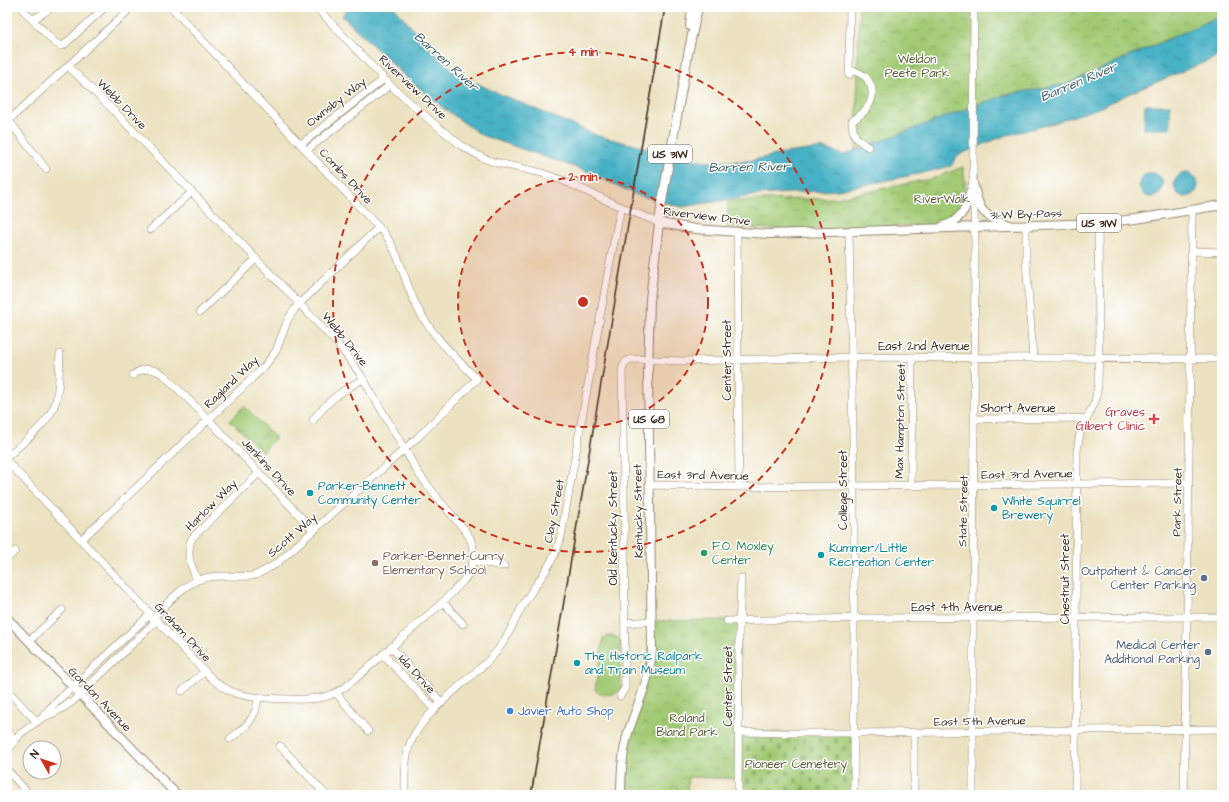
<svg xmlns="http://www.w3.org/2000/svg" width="1229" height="802" font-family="'Architects Daughter',sans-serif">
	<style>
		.green { fill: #a2ca75; stroke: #6e7a4a }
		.cemetery { fill: url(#cemetery-stones); stroke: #6e7a4a }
		.park { fill: url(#park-crowns); stroke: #6e7a4a }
		.water { fill: url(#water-ripples); stroke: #416e72 }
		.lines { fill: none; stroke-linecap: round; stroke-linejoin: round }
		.minor-casing { stroke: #948670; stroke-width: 8 }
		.major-casing { stroke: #948670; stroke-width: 10 }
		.minor { stroke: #fff; stroke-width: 7 }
		.major { stroke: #fff; stroke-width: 8 }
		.rail { stroke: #3b2a1e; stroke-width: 1.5 }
		.ring { fill: none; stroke: #c8321e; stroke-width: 2; stroke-dasharray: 7 5 }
		.health-dot { fill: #e0444e; stroke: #fff; stroke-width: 1.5 }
		.culture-dot { fill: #0f9aa8; stroke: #fff; stroke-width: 1.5 }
		.leisure-dot { fill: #2e9e5b; stroke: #fff; stroke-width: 1.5 }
		.education-dot { fill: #8d6e63; stroke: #fff; stroke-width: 1.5 }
		.service-dot { fill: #5c6f8a; stroke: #fff; stroke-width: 1.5 }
		.shop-dot { fill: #3f7fe0; stroke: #fff; stroke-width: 1.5 }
		.labels { text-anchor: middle; stroke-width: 3; stroke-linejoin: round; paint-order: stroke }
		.shield { fill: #fff; stroke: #766a62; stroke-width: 1 }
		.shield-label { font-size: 11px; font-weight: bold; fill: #3b2a1e }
		.park-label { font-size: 12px; fill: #5a5a38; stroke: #fff }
		.street-label { font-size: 12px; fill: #3b2a1e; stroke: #fff }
		.health-label { font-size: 12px; fill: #be3a42; stroke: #fff; text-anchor: end }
		.culture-label { font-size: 12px; fill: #0d838f; stroke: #fff; text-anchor: start }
		.leisure-label { font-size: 12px; fill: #27864d; stroke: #fff; text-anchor: start }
		.education-label { font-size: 12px; fill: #785e54; stroke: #fff; text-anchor: start }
		.service-label { font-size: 12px; fill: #4e5e75; stroke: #fff; text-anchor: end }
		.shop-label { font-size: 12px; fill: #366cbe; stroke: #fff; text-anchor: start }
		.water-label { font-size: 13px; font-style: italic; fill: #406061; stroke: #fff }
		.centre { fill: #c8321e; stroke: #fff; stroke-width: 2 }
		.ring-label { font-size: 12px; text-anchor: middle; font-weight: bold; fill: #c8321e; stroke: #fff; stroke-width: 3; stroke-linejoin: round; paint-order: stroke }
	</style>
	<defs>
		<pattern id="cemetery-stones" width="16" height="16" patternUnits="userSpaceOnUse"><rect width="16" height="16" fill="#a2ca75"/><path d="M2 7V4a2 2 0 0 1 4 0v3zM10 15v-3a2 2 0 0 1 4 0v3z" fill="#85a45f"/></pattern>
		<pattern id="park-crowns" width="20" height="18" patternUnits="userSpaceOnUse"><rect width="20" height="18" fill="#a2ca75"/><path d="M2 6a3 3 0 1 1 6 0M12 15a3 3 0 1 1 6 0" fill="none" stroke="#85a45f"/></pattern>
		<pattern id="water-ripples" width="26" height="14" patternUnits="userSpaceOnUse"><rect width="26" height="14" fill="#47b1c5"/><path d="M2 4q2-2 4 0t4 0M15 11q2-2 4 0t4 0" fill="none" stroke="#3c909f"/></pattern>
	</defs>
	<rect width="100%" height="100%" fill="#fff"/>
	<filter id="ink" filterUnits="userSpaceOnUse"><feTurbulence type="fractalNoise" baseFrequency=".025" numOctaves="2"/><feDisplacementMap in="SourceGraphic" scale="8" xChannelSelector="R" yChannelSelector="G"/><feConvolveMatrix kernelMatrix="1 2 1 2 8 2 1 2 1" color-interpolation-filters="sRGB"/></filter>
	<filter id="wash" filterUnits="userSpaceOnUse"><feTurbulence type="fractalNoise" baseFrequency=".012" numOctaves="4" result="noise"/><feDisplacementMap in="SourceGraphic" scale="16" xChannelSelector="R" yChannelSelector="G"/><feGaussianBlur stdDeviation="0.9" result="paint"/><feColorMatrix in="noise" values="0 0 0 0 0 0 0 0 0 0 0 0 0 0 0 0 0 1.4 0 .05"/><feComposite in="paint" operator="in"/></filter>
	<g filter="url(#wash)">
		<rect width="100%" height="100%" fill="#ece2c1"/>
		<path class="green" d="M244,406L268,430L254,444L230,420Z
			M606,636C612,636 619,636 621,642V688C616,697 607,694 599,694L595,690L603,639Z"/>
		<path class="cemetery" d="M739,732L855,733L854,795H738Z"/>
		<path class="park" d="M859,7H1222V15L1067,84L1004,95L856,150Z
			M963,167C965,181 970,209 955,218C949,222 932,223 924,225L794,230L727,227L728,201L837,198L934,178Z
			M268,430L276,438L262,452L254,444Z
			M740,620L738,779L688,777L687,795H621L623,755L644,690L652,621Z"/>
		<path class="water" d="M349,7H394L432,51L456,73L491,90L598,136L705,162L749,161L785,153L823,148L843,155L1004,95L1067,84L1222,15V55L1128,94L1099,108L1047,125L1004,136L958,155L951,166L923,173L838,190L758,195L682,207L637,195L586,171L481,135L446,110L408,79L342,16Z
			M1145,105H1170V129H1144Z
			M1174 185a12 12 0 1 1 24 0a12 12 0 1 1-24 0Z
			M1139 185a12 12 0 1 1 24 0a12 12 0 1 1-24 0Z"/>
	</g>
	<g filter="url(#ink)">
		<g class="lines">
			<defs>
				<path id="minor" d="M316,7L390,85L432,122L462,146L483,158L494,162L542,173L564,181L621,207L660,223
					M24,11L55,43L61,46L64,45L105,7
					M33,20C39,15 46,12 52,7
					M849,70C856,71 864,74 868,80C879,97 867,112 852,121C853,137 855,138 868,147
					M849,75L850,7
					M7,118L46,169
					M7,122L132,7
					M301,144L384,79
					M307,150L390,85
					M1026,226V260L1033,358
					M150,230L192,192
					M849,232L854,486V795
					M737,233L739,487
					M1191,251L1222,252
					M200,312L256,259
					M133,375C143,367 154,368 164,375L208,419L314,531
					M974,419L1087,418
					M313,420C330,399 340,392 363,379
					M7,457C23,442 48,425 55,404C60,389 59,370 60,354
					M7,461L207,674C215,682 224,689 235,693C250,699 308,701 324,697C336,694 345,688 354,680L443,602L463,581L469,573L473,561V548L470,538L463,528L439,500L419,474L361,375L337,343L117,114L68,66
					M650,485L739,487L1188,483
					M911,486L912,357
					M81,540L264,367L276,351L288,319L297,306L379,227
					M7,559L15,551
					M473,561L504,566
					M197,580C191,565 185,554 192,538L259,473
					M443,602L463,624
					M727,621L867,618L1218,617
					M625,623L652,621
					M29,641L62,610
					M391,647L442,703
					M383,654L435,710
					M7,690L37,722
					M182,691L205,671
					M336,693L368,731
					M620,696L625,688L624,491L622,374C622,366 624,360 633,359L683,361L852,357L1222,359
					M42,718L56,712L72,702L153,624L154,617C170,601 187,579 211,577C225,575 238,577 252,576L258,574L276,564L418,437L477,379C454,356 429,333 415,303C404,280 400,254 384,233L171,7
					M7,731L16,740
					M739,732C851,735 962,731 1074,730C1123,729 1173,730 1222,729
					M230,739C246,726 256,720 258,697
					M280,746L326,795
					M7,752L20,734L42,718L49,709L147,617H154
					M7,770L30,795
					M405,795C405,776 404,756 412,739C427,709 467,682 490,659C506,643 513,623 523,605C537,581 555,563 561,536L609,267L621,207
					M738,795L739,631L741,578
					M914,795V733
					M973,795V618L975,241L973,184L974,7
					M1075,795L1077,451L1080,433L1095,402L1098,385L1099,340L1098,223
					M1184,795L1187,617L1192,210"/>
				<path id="major" d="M690,26L692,7
					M973,184C981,213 981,215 1010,225
					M660,223L695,229L769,234L1098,223L1136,219L1222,205
					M943,226C965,220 967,203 973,184
					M7,618L177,795
					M621,795C621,774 622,753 628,733C637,705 650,680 652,650L648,371L650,299L661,207L688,54L698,7"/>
			</defs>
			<use href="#minor" class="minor-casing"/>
			<use href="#major" class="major-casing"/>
			<use href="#minor" class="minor"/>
			<use href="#major" class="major"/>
			<path class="rail" d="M531,795L665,7"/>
		</g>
	</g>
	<circle cx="583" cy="302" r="125" fill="#c8321e" fill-opacity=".12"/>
	<g class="ring">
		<circle cx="583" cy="302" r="125"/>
		<circle cx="583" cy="302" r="250"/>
	</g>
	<path class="health-dot" d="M1152 413h4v4h4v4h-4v4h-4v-4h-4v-4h4z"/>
	<g class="culture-dot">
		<circle cx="310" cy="493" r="4"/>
		<circle cx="994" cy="508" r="4"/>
		<circle cx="821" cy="555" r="4"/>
		<circle cx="577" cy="663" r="4"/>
	</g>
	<circle class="leisure-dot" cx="704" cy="553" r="4"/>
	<circle class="education-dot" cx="375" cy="563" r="4"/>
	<g class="service-dot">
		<circle cx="1204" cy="578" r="4"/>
		<circle cx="1208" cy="652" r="4"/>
	</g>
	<circle class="shop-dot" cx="510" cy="711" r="4"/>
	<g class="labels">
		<g class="shield">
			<rect x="648" y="145" width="44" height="18" rx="3"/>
			<rect x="1077" y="214" width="44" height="18" rx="3"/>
			<rect x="629" y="410" width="40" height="18" rx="3"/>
		</g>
		<g class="shield-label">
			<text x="670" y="158">US 31W</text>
			<text x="1099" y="227">US 31W</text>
			<text x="649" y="423">US 68</text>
		</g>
		<g class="park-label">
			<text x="917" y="63">Weldon<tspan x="917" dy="14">Peete Park</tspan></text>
			<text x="942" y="203">RiverWalk</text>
			<text x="687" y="722">Roland<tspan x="687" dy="14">Bland Park</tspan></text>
			<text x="796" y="768">Pioneer Cemetery</text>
		</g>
		<g class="street-label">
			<text transform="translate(413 87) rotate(43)" y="4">Riverview Drive</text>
			<text transform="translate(336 102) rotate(-38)" y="4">Ownsby Way</text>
			<text transform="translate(122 104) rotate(46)" y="4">Webb Drive</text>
			<text transform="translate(346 176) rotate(47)" y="4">Combs Drive</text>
			<text transform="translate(1026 214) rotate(-2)" y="4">31-W By-Pass</text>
			<text transform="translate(707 216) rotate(7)" y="4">Riverview Drive</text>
			<text transform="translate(345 339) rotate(51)" y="4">Webb Drive</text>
			<text x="924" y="350">East 2nd Avenue</text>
			<text transform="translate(727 360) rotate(-90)" y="4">Center Street</text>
			<text transform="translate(231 382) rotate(-44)" y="4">Ragland Way</text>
			<text x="1018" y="412">Short Avenue</text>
			<text transform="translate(900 421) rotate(-89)" y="4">Max Hampton Street</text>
			<text transform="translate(269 467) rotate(47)" y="4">Jenkins Drive</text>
			<text transform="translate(1027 474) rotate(-1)" y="4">East 3rd Avenue</text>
			<text transform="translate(703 475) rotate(1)" y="4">East 3rd Avenue</text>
			<text transform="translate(843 490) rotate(-90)" y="4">College Street</text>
			<text transform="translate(1177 502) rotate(-89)" y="4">Park Street</text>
			<text transform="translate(211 505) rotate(-45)" y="4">Harlow Way</text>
			<text transform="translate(554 511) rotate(-79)" y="4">Clay Street</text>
			<text transform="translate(638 511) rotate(-91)" y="4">Kentucky Street</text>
			<text transform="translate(963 511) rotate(-89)" y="4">State Street</text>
			<text transform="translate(613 528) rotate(-90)" y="4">Old Kentucky Street</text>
			<text transform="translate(292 535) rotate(-41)" y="4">Scott Way</text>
			<text transform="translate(1065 579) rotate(-90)" y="4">Chestnut Street</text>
			<text x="957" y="611">East 4th Avenue</text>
			<text transform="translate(183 632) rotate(47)" y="4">Graham Drive</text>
			<text transform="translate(417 674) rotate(47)" y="4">Ida Drive</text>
			<text transform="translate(728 686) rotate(-90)" y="4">Center Street</text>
			<text transform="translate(100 699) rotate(46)" y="4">Gordon Avenue</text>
			<text transform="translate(980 721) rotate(-1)" y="4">East 5th Avenue</text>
		</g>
		<g class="health-label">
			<text x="1145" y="416">Graves<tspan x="1145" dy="14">Gilbert Clinic</tspan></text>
		</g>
		<g class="culture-label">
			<text x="318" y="490">Parker-Bennett<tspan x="318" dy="14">Community Center</tspan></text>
			<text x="1002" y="505">White Squirrel<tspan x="1002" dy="14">Brewery</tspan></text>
			<text x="829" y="552">Kummer/Little<tspan x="829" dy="14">Recreation Center</tspan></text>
			<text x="585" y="660">The Historic Railpark<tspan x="585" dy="14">and Train Museum</tspan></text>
		</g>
		<g class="leisure-label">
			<text x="712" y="550">F.O. Moxley<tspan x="712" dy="14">Center</tspan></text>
		</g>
		<g class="education-label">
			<text x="383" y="560">Parker-Bennet-Curry<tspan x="383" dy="14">Elementary School</tspan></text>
		</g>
		<g class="service-label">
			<text x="1196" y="575">Outpatient &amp; Cancer<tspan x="1196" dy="14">Center Parking</tspan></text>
			<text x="1200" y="649">Medical Center<tspan x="1200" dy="14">Additional Parking</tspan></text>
		</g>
		<g class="shop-label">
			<text x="518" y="715">Javier Auto Shop</text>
		</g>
		<g class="water-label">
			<text transform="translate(447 61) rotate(42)" y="5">Barren River</text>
			<text transform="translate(1078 81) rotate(-23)" y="5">Barren River</text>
			<text transform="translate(749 166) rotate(-1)" y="5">Barren River</text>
		</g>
	</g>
	<circle cx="583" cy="302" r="6" class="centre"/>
	<g class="ring-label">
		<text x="583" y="56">4 min</text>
		<text x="583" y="181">2 min</text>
	</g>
	<rect width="1229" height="802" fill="none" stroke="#fff" stroke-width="24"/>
	<g transform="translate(42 760) rotate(309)"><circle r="19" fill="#ffffff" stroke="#b1aaa5"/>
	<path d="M0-3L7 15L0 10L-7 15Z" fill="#c8321e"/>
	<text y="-6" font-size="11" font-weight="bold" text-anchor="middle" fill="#3b2a1e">N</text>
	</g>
</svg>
